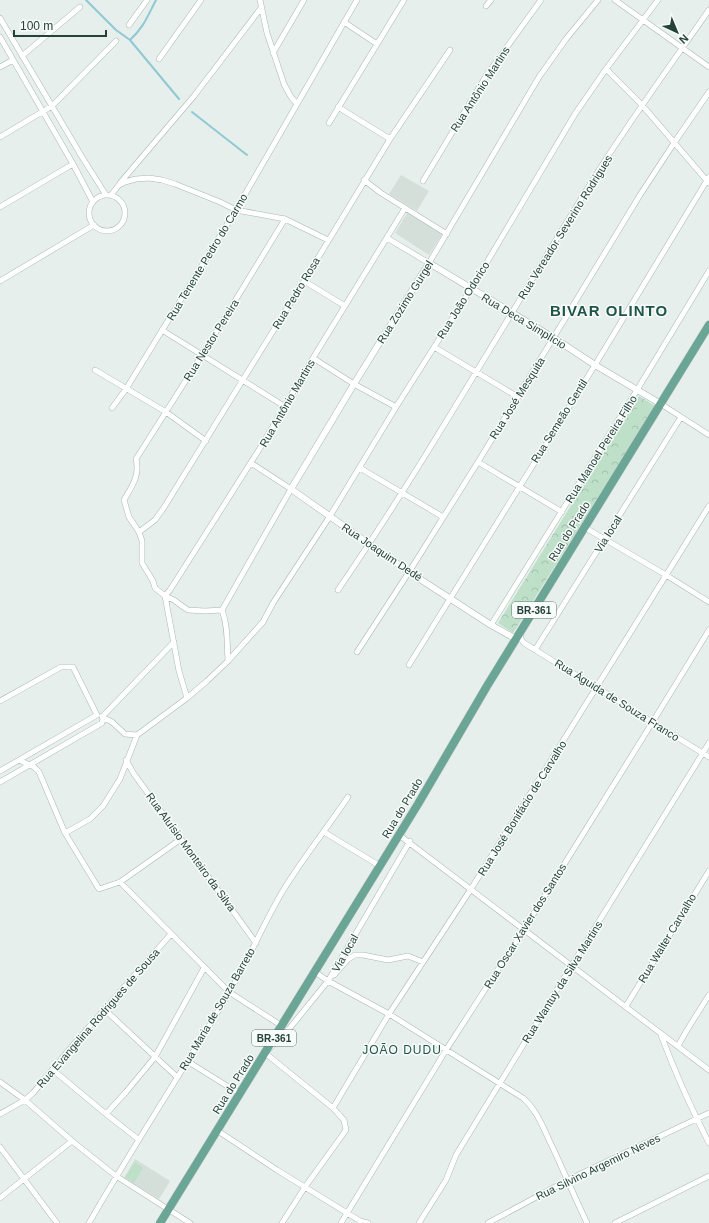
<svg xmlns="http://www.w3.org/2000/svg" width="709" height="1223" font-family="Helvetica,sans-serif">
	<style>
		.built { fill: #d4dfda }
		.park { fill: url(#park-crowns) }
		.pitch { fill: #bfe0c8 }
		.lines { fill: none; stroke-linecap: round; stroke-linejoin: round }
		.stream { stroke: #8ec9d4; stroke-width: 2 }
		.minor-casing { stroke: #a8b8b2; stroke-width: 6 }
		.tertiary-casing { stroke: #a8b8b2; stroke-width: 7 }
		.primary-casing { stroke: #c2cac8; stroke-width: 9 }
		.minor { stroke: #fff; stroke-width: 5 }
		.tertiary { stroke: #fff; stroke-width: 6 }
		.primary { stroke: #6aa596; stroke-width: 8 }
		.labels { text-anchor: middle; stroke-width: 3; stroke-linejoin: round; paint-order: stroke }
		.shield { fill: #f7fbf9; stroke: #637a73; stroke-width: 1 }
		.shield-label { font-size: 10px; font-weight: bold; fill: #24423a }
		.street-label { font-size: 11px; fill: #24423a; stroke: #f7fbf9 }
		.neighbourhood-label { font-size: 12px; letter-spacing: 1px; fill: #1f5548; stroke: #f7fbf9 }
		.district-label { font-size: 15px; font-weight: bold; letter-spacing: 1px; fill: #1f5548; stroke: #f7fbf9 }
	</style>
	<defs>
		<pattern id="park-crowns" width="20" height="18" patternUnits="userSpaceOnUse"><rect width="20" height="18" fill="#bfe0c8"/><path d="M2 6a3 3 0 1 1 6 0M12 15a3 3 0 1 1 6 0" fill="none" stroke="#a4c1ad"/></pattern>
	</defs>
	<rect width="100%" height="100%" fill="#e6efeb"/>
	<path class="built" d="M401,175L429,191L417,211L389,194Z
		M408,212L442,234L429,255L395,233Z
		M135,1159L170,1181L159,1199L124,1178Z"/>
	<path class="park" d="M639,396L655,406L513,633L498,623Z"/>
	<path class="pitch" d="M640,404L649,409L639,425L630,420Z
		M627,425L636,431L625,448L616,442Z
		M135,1162L143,1168L134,1183L125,1177Z"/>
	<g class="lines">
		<path class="stream" d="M86,0L116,30L130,40L179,99
			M130,40C144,27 147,17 156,0
			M192,112L247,155"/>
		<defs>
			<path id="minor" d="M260,0L267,33L284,84L291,97L297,104
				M615,0L709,67
				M486,6L491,0
				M0,18L82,157L106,195
				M344,22L377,44
				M129,25L147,0
				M0,37L73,164L93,202
				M273,53L304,0
				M22,56L80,7
				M159,59L201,0
				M0,67L13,60
				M606,69L642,105L709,183
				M338,107L390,139
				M329,123L404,0
				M0,137L52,106L116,41
				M364,180L381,193L447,234
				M423,181L486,76L541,0
				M120,183L194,96L261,8
				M111,195L119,185L125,182L136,179L149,178L162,180L175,184L220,202L236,210L285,219L328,240
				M89 213a18 18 0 1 1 36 0a18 18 0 1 1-36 0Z
				M0,207L73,164
				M387,238L429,263L539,77L566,39L598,0
				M0,281L94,225
				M304,281L345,306
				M162,330L284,406
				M434,347L518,397
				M313,358L354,384L396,407
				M95,370L166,412L206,441
				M661,404L709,435
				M112,408L126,389L236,210L357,0
				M478,462L562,512
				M360,468L443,517
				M584,527L666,575L709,602
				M139,532L155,520L163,509L304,281L390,139L450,50
				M338,590C431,454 512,309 599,170C634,115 672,63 709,10
				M222,610L205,611L188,610L182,606L174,600L165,596L155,588L153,581L142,563V541L139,532L129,517L124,500C132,486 140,476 136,459L202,355L285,219
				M222,610L291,489L251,463
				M222,610C228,626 227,644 228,661
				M491,625L637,390L709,271
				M520,633L521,639L524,643L709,757
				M535,650L681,417
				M357,652L409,572L478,462L640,195L674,143L709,92
				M409,665L595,365L709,177
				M187,698L179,671L165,596L170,590L262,445L313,358L405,208
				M0,701L61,667H73L97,715
				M137,735L125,734L112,722L102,717L174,642
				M19,760L34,767L39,772L65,833L99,889L120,882L181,839
				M126,760L134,774L256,943
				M0,771L97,715
				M0,782L102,723L103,719L102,716
				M324,832L380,866
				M65,833L90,819L103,806L120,779L137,735L187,698L207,681L228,661L263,622L273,603L330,516L396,407L471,289L575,114L606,69L658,0
				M399,835L709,1070
				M120,882L229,992L282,1026
				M315,972L328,981L389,1014L523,1098C536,1109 543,1127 550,1142C563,1169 574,1196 587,1223
				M334,975L348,959L355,955H363L388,960L408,956L423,962
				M626,1006L709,871
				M104,1009L177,1077
				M661,1035C675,1072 691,1108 709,1143
				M678,1046L687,1030L709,995
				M187,1061L240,1094
				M53,1070L106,1114L138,1139
				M0,1082L25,1100L72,1141L116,1176L190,1223
				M333,1108L389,1014L471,889L709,506
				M0,1114L25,1100L33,1093L74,1044L171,934
				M106,1114L126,1092L155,1057L204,968
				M218,1131L277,1170L360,1221L368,1223
				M0,1147L57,1223
				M0,1198L72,1141
				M89,1223C134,1145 183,1070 229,993C249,959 264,922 284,889C304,857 327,828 348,797
				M282,1223L305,1187L346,1130L344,1120L333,1108L265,1053L289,1029L328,981L410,841
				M341,1223L446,1050L524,929L652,723L709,630
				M419,1223L446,1180L456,1155L572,965L709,743
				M488,1223L568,1180L709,1113
				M615,1223L709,1176"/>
			<path id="tertiary" d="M516,639L491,625L409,572L291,489L354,384L429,263L554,338L595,365L661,404"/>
			<path id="primary" d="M160,1223L418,804L487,686L709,325"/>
		</defs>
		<use href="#minor" class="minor-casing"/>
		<use href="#tertiary" class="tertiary-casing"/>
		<use href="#primary" class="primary-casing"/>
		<use href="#minor" class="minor"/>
		<use href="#tertiary" class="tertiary"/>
		<use href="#primary" class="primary"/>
	</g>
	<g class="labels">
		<g class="shield">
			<rect x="512" y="602" width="44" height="16" rx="3"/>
			<rect x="252" y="1030" width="44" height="16" rx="3"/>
		</g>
		<g class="shield-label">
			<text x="534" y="614">BR-361</text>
			<text x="274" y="1042">BR-361</text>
		</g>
		<g class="street-label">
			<text transform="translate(480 89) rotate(-57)" y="4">Rua Antônio Martins</text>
			<text transform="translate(565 227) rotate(-58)" y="4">Rua Vereador Severino Rodrigues</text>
			<text transform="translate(207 257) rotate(-59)" y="4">Rua Tenente Pedro do Carmo</text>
			<text transform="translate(296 293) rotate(-59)" y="4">Rua Pedro Rosa</text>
			<text transform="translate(463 300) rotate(-58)" y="4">Rua João Odorico</text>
			<text transform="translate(405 302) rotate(-58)" y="4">Rua Zozimo Gurgel</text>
			<text transform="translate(524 321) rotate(31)" y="4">Rua Deca Simplício</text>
			<text transform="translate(211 340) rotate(-58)" y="4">Rua Nestor Pereira</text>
			<text transform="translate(517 398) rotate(-58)" y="4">Rua José Mesquita</text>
			<text transform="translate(287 403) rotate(-60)" y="4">Rua Antônio Martins</text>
			<text transform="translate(559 421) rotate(-58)" y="4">Rua Semeão Gentil</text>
			<text transform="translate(601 449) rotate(-58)" y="4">Rua Manoel Pereira Filho</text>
			<text transform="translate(569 531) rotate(-58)" y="4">Rua do Prado</text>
			<text transform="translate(608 534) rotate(-58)" y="4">Via local</text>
			<text transform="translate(382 552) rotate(34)" y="4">Rua Joaquim Dedé</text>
			<text transform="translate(617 700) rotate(32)" y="4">Rua Águida de Souza Franco</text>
			<text transform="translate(402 808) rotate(-59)" y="4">Rua do Prado</text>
			<text transform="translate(522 808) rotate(-58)" y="4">Rua José Bonifácio de Carvalho</text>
			<text transform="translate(191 852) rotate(54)" y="4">Rua Aluísio Monteiro da Silva</text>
			<text transform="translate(525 926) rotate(-58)" y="4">Rua Oscar Xavier dos Santos</text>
			<text transform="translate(667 938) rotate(-59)" y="4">Rua Walter Carvalho</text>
			<text transform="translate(345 953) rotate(-60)" y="4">Via local</text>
			<text transform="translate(562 982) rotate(-58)" y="4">Rua Wantuy da Silva Martins</text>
			<text transform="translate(217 1009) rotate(-60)" y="4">Rua Maria de Souza Barreto</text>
			<text transform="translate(98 1018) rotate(-49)" y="4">Rua Evangelina Rodrigues de Sousa</text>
			<text transform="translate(233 1084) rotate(-58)" y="4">Rua do Prado</text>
			<text transform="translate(598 1167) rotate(-26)" y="4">Rua Silvino Argemiro Neves</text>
		</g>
		<g class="neighbourhood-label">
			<text x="402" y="1054">JOÃO DUDU</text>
		</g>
		<g class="district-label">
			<text x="609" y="316">BIVAR OLINTO</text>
		</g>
	</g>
	<g transform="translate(677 32) rotate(136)" stroke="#f7fbf9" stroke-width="3" paint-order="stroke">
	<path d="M0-3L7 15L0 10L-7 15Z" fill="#24423a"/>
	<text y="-6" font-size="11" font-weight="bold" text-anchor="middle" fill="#24423a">N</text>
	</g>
	<path d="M14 30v6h92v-6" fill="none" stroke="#24423a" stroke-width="2"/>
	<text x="20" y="30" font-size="12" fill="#24423a" stroke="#f7fbf9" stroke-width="3" paint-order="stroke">100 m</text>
</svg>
